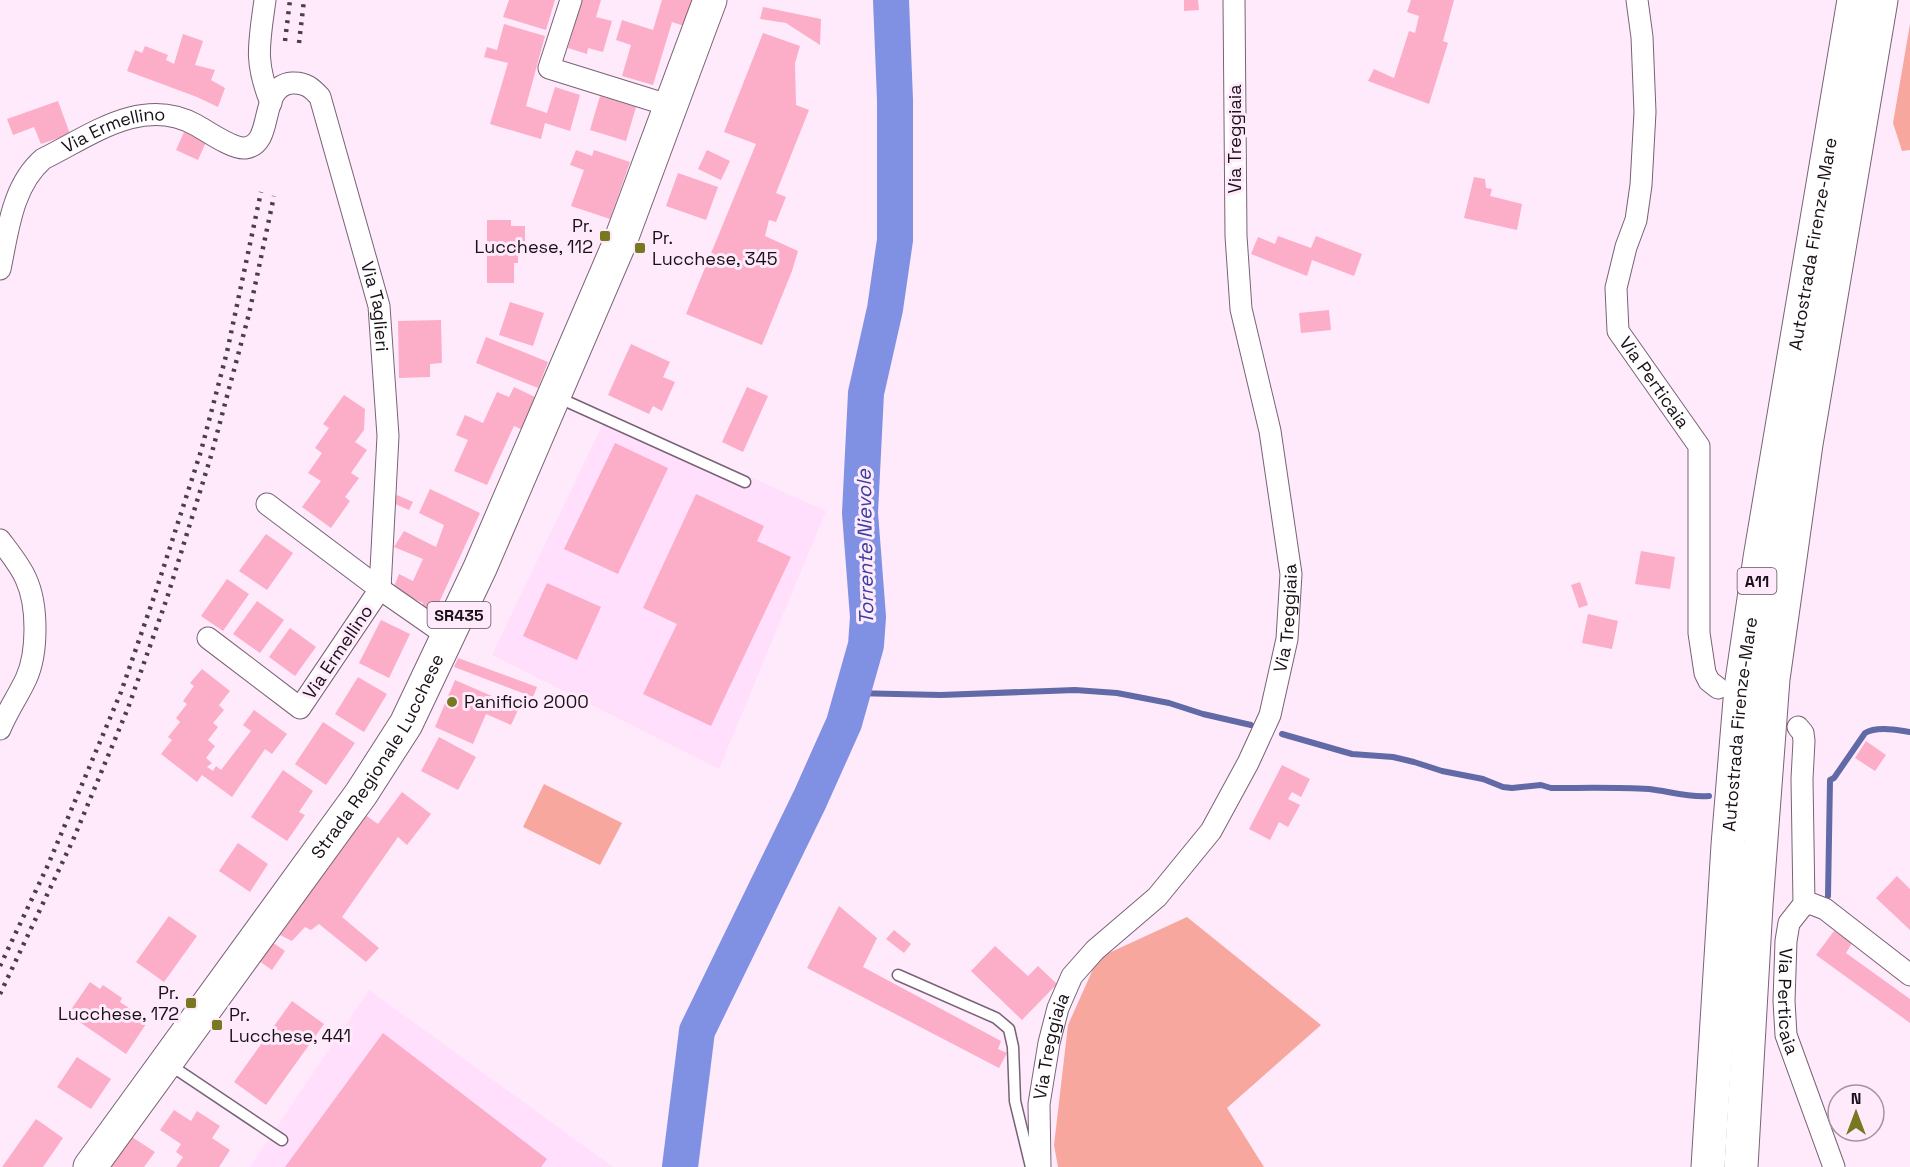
<svg xmlns="http://www.w3.org/2000/svg" width="1910" height="1167" font-family="'Space Grotesk',sans-serif">
	<style>
		.built { fill: #ffdffb }
		.green { fill: #f8a79e }
		.lines { fill: none; stroke-linecap: round; stroke-linejoin: round }
		.stream { stroke: #616aa6; stroke-width: 6 }
		.river { stroke: #8091e3; stroke-width: 36 }
		.building { fill: #fcadc7 }
		.service-casing { stroke: #796276; stroke-width: 13 }
		.minor-casing { stroke: #796276; stroke-width: 23 }
		.primary-casing { stroke: #796276; stroke-width: 35 }
		.motorway-casing { stroke: #796276; stroke-width: 35 }
		.service { stroke: #fff; stroke-width: 10 }
		.minor { stroke: #fff; stroke-width: 21 }
		.primary { stroke: #fff; stroke-width: 33 }
		.motorway { stroke: #fff; stroke-width: 33 }
		.rail { stroke: #4a3f49; stroke-width: 4.5; stroke-dasharray: 3 6; stroke-linecap: butt }
		.poi-dot { fill: #77781f; stroke: #ffeafc; stroke-width: 2 }
		.labels { text-anchor: middle; stroke-width: 6; stroke-linejoin: round; paint-order: stroke }
		.shield { fill: #ffeafc; stroke: #5e515c; stroke-width: 1.5 }
		.shield-label { font-size: 16px; font-weight: bold; fill: #191018 }
		.street-label { font-size: 18px; fill: #191018; stroke: #ffeafc }
		.poi-label { font-size: 18px; fill: #191018; stroke: #ffeafc; text-anchor: start }
		.water-label { font-size: 20px; font-style: italic; fill: #37409f; stroke: #ffeafc }
	</style>
	<rect width="100%" height="100%" fill="#ffeafc"/>
	<path class="built" d="M608,413L826,511L719,769L492,655Z
		M369,990L613,1167H250Z"/>
	<path class="green" d="M1910,24V150L1902,151L1893,123Z
		M544,784L622,823L600,865L523,827Z
		M1187,917L1321,1025L1227,1108L1264,1167H1058L1054,1145L1068,1025L1098,958Z"/>
	<g class="lines">
		<path class="stream" d="M852,693L941,695L1075,690L1117,693L1169,703L1203,714L1251,725
			M1282,734L1352,754L1393,757L1414,762L1442,771L1483,779L1503,787L1512,788L1541,785L1551,788C1583,788 1616,787 1649,789C1668,791 1689,798 1709,796
			M1828,896L1830,780L1834,778L1865,733C1877,726 1896,730 1910,732"/>
		<path class="river" d="M680,1167L697,1031L810,799L844,723L866,645L868,617L860,513L866,393L885,309L895,240V100L891,0"/>
	</g>
	<path class="building" d="M509,0H555L546,30L503,17Z
		M582,0H601L596,17L612,21L603,52L588,48L587,54L568,48Z
		M662,0H692L684,26L672,22L653,85L622,76L631,45L616,40L622,20L653,30Z
		M1184,0H1198L1199,10L1184,11Z
		M1411,0H1454L1443,41L1448,43L1429,104L1368,81L1374,69L1394,78L1409,31L1415,33L1419,16L1407,12Z
		M763,7L821,19L820,45L786,23L760,19Z
		M504,24L545,36L526,106L547,113L555,87L580,95L570,131L545,123L541,139L490,124L508,63L484,57L487,47L497,50Z
		M763,33L800,46L795,63L796,105L809,110L776,193L786,197L776,222L769,220L765,236L798,251L792,271L762,345L686,314L756,144L724,132Z
		M183,34L203,41L195,65L215,70L211,80L225,88L218,107L197,97L127,71L135,50L142,53L145,46L168,55L166,60L174,64Z
		M600,96L636,107L626,141L590,130Z
		M58,101L70,134L41,144L34,127L13,135L7,119Z
		M184,132L206,142L198,160L176,150Z
		M576,150L592,156L594,150L630,162L610,219L571,206L584,170L570,165Z
		M707,150L730,161L721,180L698,169Z
		M678,173L718,187L706,220L666,206Z
		M1474,177L1485,179L1486,188L1492,189L1490,196L1522,204L1517,230L1464,218Z
		M487,220H511V226H525V253H518V263H514V283H487Z
		M1278,236L1311,248L1316,236L1362,254L1354,276L1312,260L1307,276L1251,254L1258,237L1275,244Z
		M510,302L544,313L533,346L499,335Z
		M1329,310L1331,330L1301,333L1299,313Z
		M441,320L442,363L430,364V377L399,378L398,321Z
		M486,337L548,362L538,388L476,363Z
		M631,344L670,362L663,377L675,382L662,411L653,406L649,414L608,395Z
		M514,387L537,398L523,430L514,426L487,485L454,471L468,440L456,435L465,415L483,423L497,392L509,397Z
		M747,387L768,396L743,452L722,442Z
		M344,395L365,409L364,430L355,442L367,450L351,473L359,478L345,497L350,501L331,528L302,507L321,481L308,473L322,453L315,448L329,428L323,424Z
		M615,443L668,468L618,574L564,549Z
		M430,489L480,513L432,618L420,609L423,603L393,589L399,574L413,581L423,559L394,547L404,531L436,547L444,525L419,513Z
		M696,494L764,526L757,541L791,557L711,726L643,694L677,624L643,608Z
		M397,495L413,502L409,510L393,503Z
		M266,534L293,553L267,590L239,571Z
		M1641,551L1675,557L1670,589L1635,584Z
		M227,579L249,594L223,631L201,616Z
		M1580,582L1588,605L1579,608L1571,585Z
		M547,583L601,607L577,660L523,636Z
		M257,601L284,620L260,653L233,634Z
		M1588,614L1618,621L1612,649L1582,643Z
		M381,620L410,634L389,678L359,663Z
		M290,628L316,647L295,676L269,657Z
		M458,658L537,687L533,697L454,667Z
		M202,669L230,691L219,705L224,710L213,723L218,727L208,740L215,746L206,758L212,763L207,767L213,771L216,766L221,770L251,731L243,725L254,710L287,734L272,754L265,749L232,797L202,775L197,782L161,754L172,740L168,737L180,722L176,718L187,704L183,701L194,686L190,683Z
		M358,677L387,694L364,732L335,714Z
		M455,680L519,708L511,725L486,714L473,744L435,727Z
		M323,722L355,743L326,785L295,764Z
		M439,737L476,757L458,790L421,771Z
		M1866,741L1886,755L1875,771L1855,758Z
		M1282,765L1310,779L1301,797L1292,792L1288,799L1300,805L1288,827L1279,822L1270,840L1249,829Z
		M283,770L313,791L299,812L305,815L287,841L251,817Z
		M402,792L431,814L407,845L398,837L342,917L379,948L366,962L319,924L311,930L305,927L292,941L280,935L364,814L378,824Z
		M238,843L268,864L250,892L219,871Z
		M1897,876L1910,889V930L1876,898Z
		M839,906L877,938L863,967L1001,1041L998,1049L1007,1053L999,1068L807,968Z
		M169,916L197,936L164,982L136,962Z
		M894,930L911,944L904,953L886,939Z
		M1834,931L1852,943L1846,953L1910,999V1023L1816,955Z
		M272,942L285,951L272,970L259,961Z
		M995,946L1028,976L1038,966L1057,984L1022,1020L971,971Z
		M90,982L100,989L103,985L122,998L120,1002L148,1021L126,1054L68,1014Z
		M292,1001L324,1024L266,1105L234,1082Z
		M383,1033L547,1159L541,1167H285Z
		M77,1057L111,1079L91,1109L57,1087Z
		M174,1110L191,1121L197,1111L220,1126L212,1138L230,1150L219,1167H176L183,1157L176,1152L181,1144L160,1130Z
		M36,1119L63,1138L43,1167H2Z
		M132,1137L155,1152L144,1167H111Z"/>
	<g class="lines">
		<defs>
			<path id="service" d="M557,397L745,482
				M898,975L996,1018L1009,1029L1013,1047L1015,1101L1031,1167
				M170,1065L282,1140"/>
			<g id="minor">
				<path d="M265,0C259,44 254,61 271,103"/>
				<path d="M571,0L549,68L671,106"/>
				<path id="s1" d="M1637,0L1642,37L1645,112L1641,185L1636,220L1626,247L1616,288L1618,331L1699,446V633L1705,673L1709,681L1718,688"/>
				<path id="s2" d="M0,269C8,231 12,186 43,159C90,136 142,95 196,125C207,131 232,149 245,148C276,144 257,86 292,83C305,82 312,88 320,97L379,306L388,436L380,589L300,708L208,638"/>
				<path d="M267,504L380,589L449,637"/>
				<path d="M0,540C9,552 20,565 26,579C38,605 38,653 26,679C18,696 7,712 0,729"/>
				<path id="s3" d="M1798,727L1803,733L1804,741L1802,779L1804,904L1789,923L1786,941L1784,1001L1786,1035L1834,1167"/>
				<path d="M1804,904H1812L1825,909L1910,975"/>
				<path id="s4" d="M1040,1167L1039,1104L1049,1043L1058,1008L1072,976L1095,950L1157,897L1211,831L1248,763L1270,715L1287,639L1291,574L1270,431L1241,309L1236,236L1234,0"/>
			</g>
			<g id="primary">
				<path id="s5" d="M90,1167L361,794L406,724L480,568L620,242L710,0"/>
			</g>
			<g id="motorway">
				<path id="s6" d="M1708,1167L1728,845L1741,688L1760,558L1854,0"/>
				<path d="M1741,1167L1756,905L1773,679L1806,444L1881,0"/>
			</g>
		</defs>
		<use href="#service" class="service-casing"/>
		<use href="#minor" class="minor-casing"/>
		<use href="#primary" class="primary-casing"/>
		<use href="#motorway" class="motorway-casing"/>
		<use href="#service" class="service"/>
		<use href="#minor" class="minor"/>
		<use href="#primary" class="primary"/>
		<use href="#motorway" class="motorway"/>
		<path class="rail" d="M285,41L290,0
			M299,43L304,0
			M0,966L48,865L121,692L155,594L201,451L227,352L261,192
			M0,994L73,840L128,708L167,598L211,456L249,314L274,196"/>
	</g>
	<g class="poi-dot">
		<rect x="599" y="230" width="12" height="12" rx="3"/>
		<rect x="634" y="242" width="12" height="12" rx="3"/>
		<circle cx="452" cy="702" r="6"/>
		<rect x="185" y="997" width="12" height="12" rx="3"/>
		<rect x="211" y="1019" width="12" height="12" rx="3"/>
	</g>
	<g class="labels">
		<g class="shield">
			<rect x="1737.5" y="568" width="39" height="26" rx="4.5"/>
			<rect x="427.5" y="602" width="63" height="26" rx="4.5"/>
		</g>
		<g class="shield-label">
			<text x="1757" y="587">A11</text>
			<text x="459" y="621">SR435</text>
		</g>
		<g class="street-label">
			<text dy="6" stroke="none"><textPath href="#s2" startOffset="198">Via Ermellino</textPath></text>
			<text transform="translate(1235 139) rotate(-90)" y="6">Via Treggiaia</text>
			<text dy="6" stroke="none"><textPath href="#s6" startOffset="930">Autostrada Firenze-Mare</textPath></text>
			<text dy="6" stroke="none"><textPath href="#s2" startOffset="676">Via Taglieri</textPath></text>
			<text dy="6" stroke="none"><textPath href="#s1" startOffset="398">Via Perticaia</textPath></text>
			<text dy="6" stroke="none"><textPath href="#s4" startOffset="626">Via Treggiaia</textPath></text>
			<text transform="translate(338 652) rotate(-56)" y="6">Via Ermellino</text>
			<text dy="6" stroke="none"><textPath href="#s6" startOffset="444">Autostrada Firenze-Mare</textPath></text>
			<text dy="6" stroke="none"><textPath href="#s5" startOffset="502">Strada Regionale Lucchese</textPath></text>
			<text dy="6" stroke="none"><textPath href="#s3" startOffset="282">Via Perticaia</textPath></text>
			<text dy="6" stroke="none"><textPath href="#s4" startOffset="122">Via Treggiaia</textPath></text>
		</g>
		<g class="poi-label">
			<text x="593" y="232" text-anchor="end">Pr.<tspan x="593" dy="21">Lucchese, 112</tspan></text>
			<text x="652" y="244">Pr.<tspan x="652" dy="21">Lucchese, 345</tspan></text>
			<text x="464" y="708">Panificio 2000</text>
			<text x="179" y="999" text-anchor="end">Pr.<tspan x="179" dy="21">Lucchese, 172</tspan></text>
			<text x="229" y="1021">Pr.<tspan x="229" dy="21">Lucchese, 441</tspan></text>
		</g>
		<g class="water-label">
			<text transform="translate(865 547) rotate(-91)" y="7">Torrente Nievole</text>
		</g>
	</g>
	<g transform="translate(1856 1113)"><circle r="28" fill="#ffeafc" stroke="#a393a1" stroke-width="1.5"/>
	<path d="M0-4.5L10 22L0 15L-10 22Z" fill="#77781f"/>
	<text y="-9" font-size="16" font-weight="bold" text-anchor="middle" fill="#191018">N</text>
	</g>
</svg>
